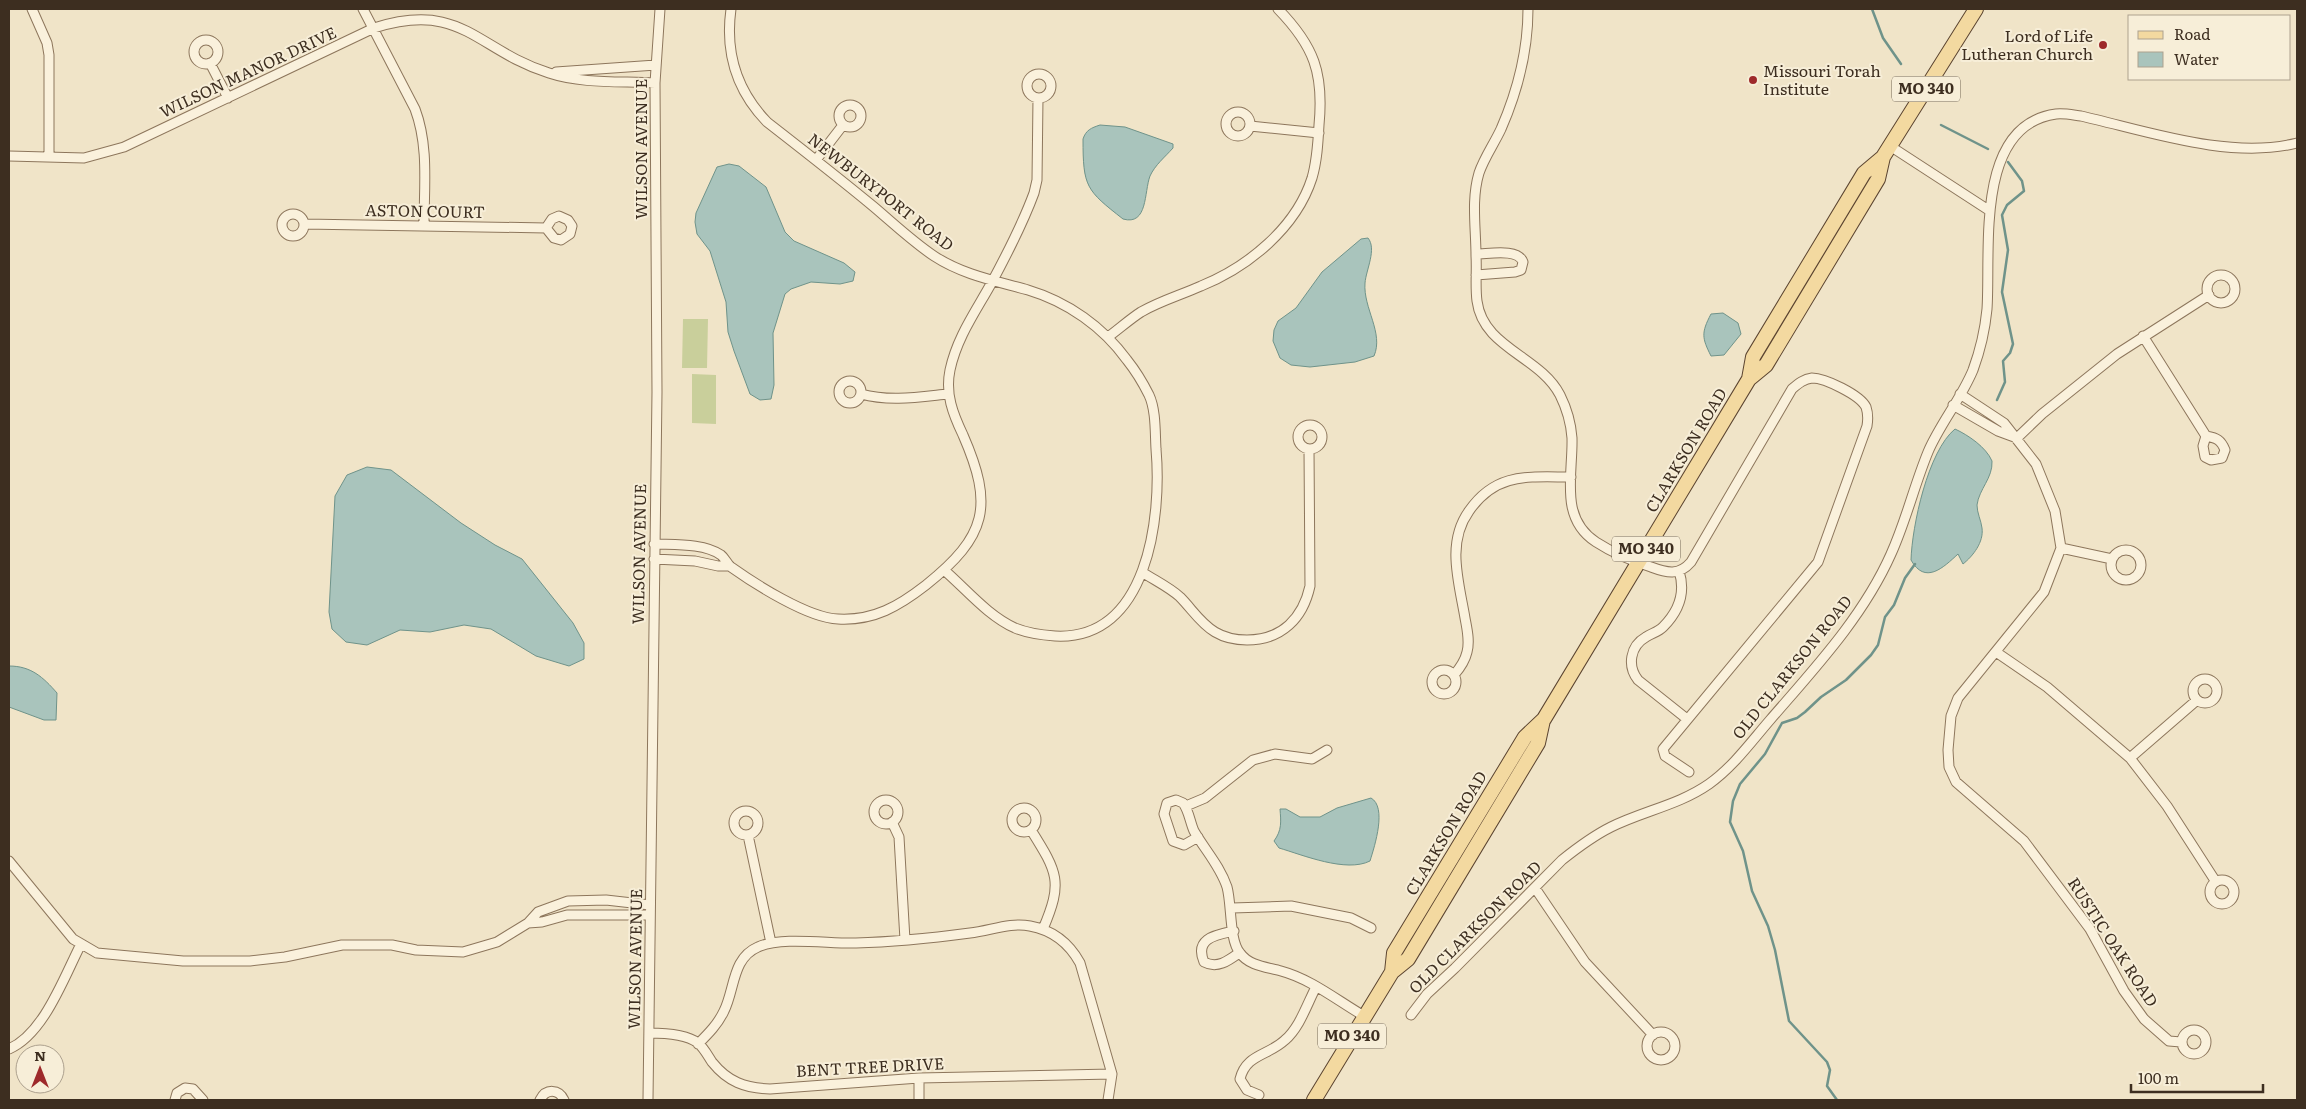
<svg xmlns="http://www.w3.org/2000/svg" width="2306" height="1109" font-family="Literata,serif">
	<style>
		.green { fill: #c9cf9b }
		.water { fill: #a9c4bc; stroke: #6f938a }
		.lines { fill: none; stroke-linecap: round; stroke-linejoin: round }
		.stream { stroke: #6f938a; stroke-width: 2.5 }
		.minor-casing { stroke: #8d765c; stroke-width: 11 }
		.primary-casing { stroke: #5b4430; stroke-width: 16 }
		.minor { stroke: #faf1dc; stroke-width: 9 }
		.primary { stroke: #f3d9a0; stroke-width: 14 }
		.poi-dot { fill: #9e2a2b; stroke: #f7eed8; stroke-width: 2 }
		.labels { text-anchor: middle; stroke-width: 4; stroke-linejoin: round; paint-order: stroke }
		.shield { fill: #f7eed8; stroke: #756857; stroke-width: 1 }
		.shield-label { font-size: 15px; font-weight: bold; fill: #3d2e20 }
		.poi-label { font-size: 16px; fill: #3d2e20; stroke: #f7eed8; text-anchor: end }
		.street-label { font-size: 16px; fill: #3d2e20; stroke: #f7eed8 }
	</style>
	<rect width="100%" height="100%" fill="#f0e4c8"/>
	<path class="green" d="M683,319H708L707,368H682Z
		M692,374L716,375V424L692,423Z"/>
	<path class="water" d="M1100,125L1125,127L1173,144V148C1165,157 1155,165 1150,176C1144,192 1148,226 1123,219C1086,190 1083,187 1083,139C1086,130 1091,128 1100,125Z
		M729,164L739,166L766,187L785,232L794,241L844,263L855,272L853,281L840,284L811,282L791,289L785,294L773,333L774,385L771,399L760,400L750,394L734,351L728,332L726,302L710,251L697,234L695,222L696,213L717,167Z
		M1368,238C1377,249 1366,270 1365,283C1363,308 1384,333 1374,356L1355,362L1310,367L1291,365L1280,358L1273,341L1274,330L1278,321L1296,308L1322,272L1361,239Z
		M1723,313L1738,323L1741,334L1724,355L1711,356C1702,338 1701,333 1711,314Z
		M1955,429C1968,435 1986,447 1992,461C1993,478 1979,489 1977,505C1977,513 1981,520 1982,528C1984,542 1973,556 1963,564L1958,554C1943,568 1925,585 1911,560C1912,526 1928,451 1955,429Z
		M367,467L391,470L461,523L495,545L522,559L573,623L584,643V659L569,666L536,656L491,629L464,625L430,632L400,630L367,645L346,642L332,629L329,612L335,496L347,475Z
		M9,666C31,666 43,677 57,693L56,720H44L9,707Z
		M1371,798C1387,807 1375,845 1370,861C1346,873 1303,855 1279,848L1274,841C1282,830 1281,822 1280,809H1286L1300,817H1320L1337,808Z"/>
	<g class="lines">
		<path class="stream" d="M1872,9L1883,38L1901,64
			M1941,125L1988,149
			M1997,400L2005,382L2003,361L2010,353L2013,344L2002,292L2008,250L2002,215L2007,205L2024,191L2022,181L2008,162
			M1837,1100L1827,1086L1830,1070L1827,1062L1789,1021L1775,950L1768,926L1752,891L1743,851L1730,822L1733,801L1740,784L1765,754L1782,723L1797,718L1805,712L1821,697L1846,680L1871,655L1878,645L1885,617L1894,605L1905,578L1915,564"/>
		<defs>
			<path id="minor" d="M32,9L47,43L49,55V156
				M363,9L415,109C429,146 424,187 424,226
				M731,9C725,52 736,90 767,122C803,150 839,178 874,207C894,224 913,242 934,256C963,275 996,281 1028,290C1068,302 1103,327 1127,360C1135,370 1143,383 1149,395C1156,410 1155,432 1156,449C1162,517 1148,641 1055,636C1041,635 1027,633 1015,628C988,616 966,589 944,570
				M1528,9C1528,52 1518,90 1501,129C1494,144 1484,158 1479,173C1471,200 1476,228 1476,256C1477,271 1475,286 1477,301C1483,348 1540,356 1560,395C1566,407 1571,424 1572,438C1573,475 1559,518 1596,542C1613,553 1632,561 1651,567C1667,573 1679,576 1691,562L1792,389C1799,383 1804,379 1812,378C1825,378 1860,395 1866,407C1868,413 1868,420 1867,426L1818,562L1663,749L1665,756L1689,772
				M194 52a12 12 0 1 1 24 0a12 12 0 1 1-24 0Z
				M210,63L228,98
				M556,72L656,65
				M1027 86a12 12 0 1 1 24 0a12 12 0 1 1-24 0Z
				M839 116a11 11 0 1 1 22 0a11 11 0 1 1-22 0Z
				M1226 124a12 12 0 1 1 24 0a12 12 0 1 1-24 0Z
				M1250,126L1319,133
				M1890,146L1990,211
				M9,156L84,158L124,147L374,28C462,0 476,50 549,73C582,84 621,81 655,83
				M816,160L843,125
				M282 225a11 11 0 1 1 22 0a11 11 0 1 1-22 0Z
				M559,216L568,220L572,226L570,234L561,240L554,238L546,228L552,219Z
				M304,224L546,228
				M1476,254C1489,254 1518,248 1523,262L1521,270L1515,272L1476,275
				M2207 289a14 14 0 1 1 28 0a14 14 0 1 1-28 0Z
				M2143,336L2206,436C2217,438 2221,440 2225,450L2222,458L2211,460L2205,457L2203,446L2206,436
				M1108,337C1119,329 1130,319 1141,312C1160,301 1181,295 1201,286C1248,267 1296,228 1312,178C1317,161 1318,143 1319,125C1324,73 1314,46 1278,9
				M839 392a11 11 0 1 1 22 0a11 11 0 1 1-22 0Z
				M861,394C890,402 919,397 948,394
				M1960,394L2004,423L2036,464L2055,511L2061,548L2044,592L1958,698L1951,716L1948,750L1949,767L1956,782L2024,841L2090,929L2124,991L2144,1019L2169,1041L2181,1042
				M1953,405L1998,431L2017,438
				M1298 437a12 12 0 1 1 24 0a12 12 0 1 1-24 0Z
				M2017,438L2042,414L2117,354L2209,295
				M654,544C674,545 704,543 721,555C725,558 727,564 731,567C755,584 808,618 838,619C874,621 899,606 926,585C987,536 994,506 963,435C953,414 945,394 950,370C957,337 976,311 992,282C1007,254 1023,223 1034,193L1037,180L1038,98
				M2061,548L2112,559
				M2111 565a15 15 0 1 1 30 0a15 15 0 1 1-30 0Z
				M654,559L695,561L718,566H729
				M1679,571C1686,593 1679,611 1663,627C1658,632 1652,633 1646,637C1630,646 1627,666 1638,680L1687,719
				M1142,572C1154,580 1169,587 1180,597C1192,609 1200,623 1215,632C1225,638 1236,640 1247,640C1282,640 1303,618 1310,586L1309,449
				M1996,652L2047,687L2130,758L2167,806L2216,882
				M1432 682a12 12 0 1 1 24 0a12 12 0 1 1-24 0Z
				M1454,675C1460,668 1465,661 1467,652C1470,641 1467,629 1465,618C1459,582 1446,543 1469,511C1496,472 1528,477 1571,477
				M2193 691a12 12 0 1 1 24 0a12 12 0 1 1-24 0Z
				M2130,758L2197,700
				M874 812a12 12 0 1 1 24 0a12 12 0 1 1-24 0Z
				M1186,806L1205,798L1253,760L1275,754L1312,759L1327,750
				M1012 820a12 12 0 1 1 24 0a12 12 0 1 1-24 0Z
				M734 823a12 12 0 1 1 24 0a12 12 0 1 1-24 0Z
				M892,822L899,837L905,940
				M1031,830C1058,873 1063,882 1043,929
				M748,835L771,943
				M1198,837L1184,845L1173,841L1164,814L1167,803L1176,800L1183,803C1189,811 1190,822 1194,831C1205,850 1220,866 1227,887C1232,905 1229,940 1240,953C1249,966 1267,967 1281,971C1311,979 1338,1001 1364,1016
				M9,861L73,939L97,953L183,961H250L285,957L342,945H392L416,950L463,952L497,942L528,923L538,912L568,901L606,900L650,905
				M2210 892a12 12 0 1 1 24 0a12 12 0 1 1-24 0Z
				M1535,888L1585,962L1653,1035
				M1232,908L1291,906L1351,918L1371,928
				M528,923L542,922L567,915H650
				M1234,931C1216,935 1194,938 1204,962C1217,969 1228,961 1239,953
				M1411,1015L1427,994L1455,968L1562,860C1577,848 1593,836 1611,827C1643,811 1679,805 1709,784C1733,767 1751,742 1770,720C1814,669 1863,617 1891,554C1906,521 1914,486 1928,452C1940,424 1961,399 1973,370C1980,351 1985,330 1987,309C1991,250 1974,125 2056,114C2064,113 2073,115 2081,116C2147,131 2230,160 2297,143
				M2182 1042a12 12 0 1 1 24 0a12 12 0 1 1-24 0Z
				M1647 1046a14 14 0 1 1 28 0a14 14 0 1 1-28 0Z
				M649,1033C663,1033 686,1034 698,1043C704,1048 708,1056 712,1062C728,1082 745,1088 770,1089L919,1078L1112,1074
				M698,1044C708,1034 718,1024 724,1011C735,989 732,958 758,947C781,936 830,944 856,943C894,942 932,938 970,933C990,931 1010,922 1030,926C1052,930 1069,943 1080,963L1112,1074L1108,1100
				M9,1049C44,1034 64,977 81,944
				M919,1078V1100
				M1259,1095L1247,1090L1240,1079C1246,1054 1268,1056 1285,1040C1300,1027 1307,1004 1316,987
				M175,1100L177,1093L185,1088L193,1089L203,1100
				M540,1100C546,1088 559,1089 564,1100
				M648,1100L657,392L655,83L660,9"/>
			<path id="primary" d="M1749,379L1753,357L1864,173L1883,157L1976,9
				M1392,972L1394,953L1525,737L1544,719L1749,379L1766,365L1878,179L1883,157
				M1314,1100L1392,972L1408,959L1538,743L1543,720"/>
		</defs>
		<use href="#minor" class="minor-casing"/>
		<use href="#primary" class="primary-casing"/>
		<use href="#minor" class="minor"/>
		<use href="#primary" class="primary"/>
	</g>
	<g class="poi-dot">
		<circle cx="2103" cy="45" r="5"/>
		<circle cx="1753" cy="80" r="5"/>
	</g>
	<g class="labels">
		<g class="shield">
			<rect x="1892" y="76.5" width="68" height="25" rx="4"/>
			<rect x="1612" y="536.5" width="68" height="25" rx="4"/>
			<rect x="1318" y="1023.5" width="68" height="25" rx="4"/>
		</g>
		<g class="shield-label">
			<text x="1926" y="94">MO 340</text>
			<text x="1646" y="554">MO 340</text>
			<text x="1352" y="1041">MO 340</text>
		</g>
		<g class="poi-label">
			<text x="2093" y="42">Lord of Life<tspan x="2093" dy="18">Lutheran Church</tspan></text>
			<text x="1763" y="77" text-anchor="start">Missouri Torah<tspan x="1763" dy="18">Institute</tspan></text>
		</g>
		<g class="street-label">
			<text transform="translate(248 72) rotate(-25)" y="6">WILSON MANOR DRIVE</text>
			<text transform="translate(641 149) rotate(-90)" y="6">WILSON AVENUE</text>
			<text transform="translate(881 192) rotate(38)" y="6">NEWBURYPORT ROAD</text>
			<text transform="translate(425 211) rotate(1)" y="6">ASTON COURT</text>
			<text transform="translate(1686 450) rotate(-59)" y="6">CLARKSON ROAD</text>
			<text transform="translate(639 554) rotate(-89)" y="6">WILSON AVENUE</text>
			<text transform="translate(1792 667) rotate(-51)" y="6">OLD CLARKSON ROAD</text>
			<text transform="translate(1446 833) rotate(-59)" y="6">CLARKSON ROAD</text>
			<text transform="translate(1475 927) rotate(-45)" y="6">OLD CLARKSON ROAD</text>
			<text transform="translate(2113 942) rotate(57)" y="6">RUSTIC OAK ROAD</text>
			<text transform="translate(635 959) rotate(-89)" y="6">WILSON AVENUE</text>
			<text transform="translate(870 1067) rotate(-3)" y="6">BENT TREE DRIVE</text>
		</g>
	</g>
	<rect width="2306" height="1109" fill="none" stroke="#3d2e20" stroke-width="20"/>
	<rect x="2128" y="15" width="162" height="65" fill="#f7eed8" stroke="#ada18e"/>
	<rect x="2138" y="31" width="25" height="8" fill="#f3d9a0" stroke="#ada18e"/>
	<text x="2174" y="40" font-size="15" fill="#3d2e20">Road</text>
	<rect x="2138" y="52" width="25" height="15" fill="#a9c4bc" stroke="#ada18e"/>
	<text x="2174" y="65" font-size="15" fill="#3d2e20">Water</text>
	<g transform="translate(40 1069)"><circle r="24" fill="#f7eed8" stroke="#ada18e"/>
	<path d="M0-4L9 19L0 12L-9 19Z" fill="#9e2a2b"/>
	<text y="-8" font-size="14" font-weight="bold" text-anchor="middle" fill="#3d2e20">N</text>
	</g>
	<path d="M2131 1084v8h132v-8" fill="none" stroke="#3d2e20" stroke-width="2.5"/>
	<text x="2138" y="1084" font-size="15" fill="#3d2e20" stroke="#f7eed8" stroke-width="4" paint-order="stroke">100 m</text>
</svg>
